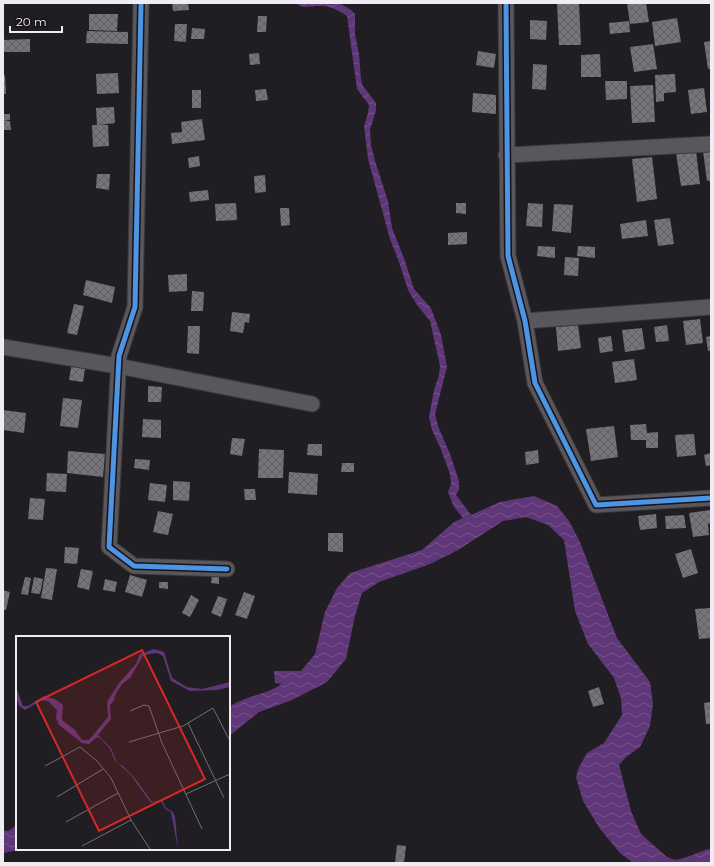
<svg xmlns="http://www.w3.org/2000/svg" width="714" height="866" font-family="Montserrat,sans-serif">
	<style>
		.water { fill: url(#water-waves) }
		.building { fill: url(#building-cross-hatch) }
		.lines { fill: none; stroke-linecap: round; stroke-linejoin: round }
		.minor-casing { stroke: #3c393d; stroke-width: 17 }
		.minor { stroke: #59575b; stroke-width: 15 }
		.cycleway-casing { stroke: #17131b; stroke-width: 8 }
		.cycleway { stroke: #4d94e3; stroke-width: 5 }
		.inset-road { fill: none; stroke: #737076; stroke-width: 1 }
		.view { fill: #d62828; fill-opacity: 0.15; stroke: #d62828; stroke-width: 2 }
		.inset-edge { fill: none; stroke: #f0ecf3; stroke-width: 2 }
	</style>
	<defs>
		<pattern id="water-waves" width="16" height="10" patternUnits="userSpaceOnUse"><rect width="16" height="10" fill="#5f3778"/><path d="M0 5q4-4 8 0t8 0" fill="none" stroke="#76548c"/></pattern>
		<pattern id="building-cross-hatch" width="8" height="8" patternUnits="userSpaceOnUse"><rect width="8" height="8" fill="#767478"/><path d="M0 0l8 8M0 8l8-8" fill="none" stroke="#616063"/></pattern>
	</defs>
	<rect width="100%" height="100%" fill="#201e22"/>
	<path class="water" d="M295,3H339L351,10L355,14V34L359,54L361,80L363,86L376,103V110L370,130L371,145L375,161L388,201L392,228L404,258L414,289L431,308L441,335L447,367L435,414L438,426L450,454L459,481V490L456,495L471,515L500,502L534,496L557,506L569,521L580,542L617,638L650,682L653,704L650,726L640,747L626,757L619,765L631,811L641,834L667,857L675,860L684,858L708,849L711,850V863H633L620,853L600,829L583,801L576,777L579,767L587,753L604,743L622,715L621,698L614,678L588,644L575,611L564,540L548,525L526,517L503,521L458,550L430,564L379,582L362,593L355,616L346,659L327,682L292,700L259,712L229,736V707C245,696 266,695 282,684L275,683L274,671H301L315,654L325,612L337,588L350,573L422,550L454,522L463,518L454,507L448,492L451,484L450,474L440,447L432,430L429,417L434,390L439,375L440,366L430,321L417,305L408,290L399,262L390,239L368,159L364,126L368,113L369,105L357,89L347,16C340,11 332,7 323,6C312,5 304,10 295,3Z
		M17,825V849H24L3,853V830L8,831Z"/>
	<path class="building" d="M172,3H188L189,10L173,11Z
		M557,3H579L581,45H559Z
		M627,3H646L649,22L630,24Z
		M89,14H118L117,31L89,30Z
		M258,16H267L266,32H257Z
		M677,18L681,42L655,46L652,22Z
		M530,20L547,21L546,40L530,39Z
		M629,21L630,32L610,34L609,23Z
		M175,24H187L186,42L174,41Z
		M192,28L205,29L204,39H191Z
		M87,31L128,32V44L86,43Z
		M30,39V52H3V40Z
		M711,41V69H708L704,42Z
		M653,44L657,69L634,72L630,47Z
		M478,51L496,54L494,68L476,65Z
		M259,53L260,64L250,65L249,54Z
		M600,54L601,77H581V55Z
		M533,64L547,65L546,90L532,89Z
		M118,73L119,93L97,94L96,74Z
		M675,74L676,92L664,93V101L656,102L655,75Z
		M3,75H5L6,94H3Z
		M605,81H627V99L606,100Z
		M653,85L655,122L632,123L630,86Z
		M704,88L707,112L691,114L688,90Z
		M266,89L268,100L256,101L255,90Z
		M192,90H201V108H192Z
		M473,93L496,95V114L472,112Z
		M114,107L115,123L99,125H108L109,146L93,147L92,125H97L96,108Z
		M3,114H10V120L3,121Z
		M202,119L205,140L172,144L171,133L182,132L181,122Z
		M3,121H10L11,130H3Z
		M711,150V181H707L703,151Z
		M696,151L700,184L681,186L676,153Z
		M199,156L200,166L189,168L188,158Z
		M652,157L657,199L637,202L632,159Z
		M97,174H110L109,190L96,188Z
		M265,175L266,192L255,193L254,176Z
		M208,190L209,200L190,202L189,192Z
		M236,203L237,220L216,221L215,204Z
		M456,203H466V214L456,213Z
		M528,203L543,204L542,227L526,226Z
		M554,204L573,205L571,233L552,231Z
		M280,208H289L290,225L281,226Z
		M670,218L674,244L658,246L654,220Z
		M646,220L648,236L622,239L620,224Z
		M467,232V244L448,245V233Z
		M538,246L555,247V258L537,256Z
		M578,246L595,247V258L577,256Z
		M565,257L579,258L578,276L564,275Z
		M187,274V291L169,292L168,275Z
		M86,280L115,287L112,303L83,295Z
		M192,291L204,292L203,311H191Z
		M74,304L84,306L77,335L67,333Z
		M232,312L250,314L249,323L245,322L243,333L230,331Z
		M700,319L703,343L686,345L683,321Z
		M578,325L581,348L558,351L556,327Z
		M667,325L669,341L656,342L654,327Z
		M188,326H200L199,354L187,353Z
		M642,328L645,349L625,352L622,330Z
		M611,336L613,351L600,353L598,338Z
		M711,336V350L708,351L706,337Z
		M634,359L637,380L615,383L612,362Z
		M72,361L86,363L83,382L69,380Z
		M148,386L162,387L161,402H148Z
		M63,398L82,400L78,428L60,426Z
		M3,410L26,413L24,433L3,430Z
		M143,419L161,420V438L142,437Z
		M646,424L647,433L658,432V448H646V440H631L630,425Z
		M614,426L618,457L591,461L586,429Z
		M694,434L696,455L677,457L675,435Z
		M232,438L245,439L242,456L230,454Z
		M308,444H322V456L307,455Z
		M259,449L284,450L283,478H258Z
		M538,450L539,463L526,465L525,452Z
		M68,451L105,454L103,477L67,473Z
		M711,453V465L706,466L704,455Z
		M135,459L150,460L149,470L134,468Z
		M342,463H354V472H341Z
		M289,472L318,474L317,495L288,493Z
		M47,473L67,474L66,492L46,491Z
		M173,481L190,482L189,501L173,500Z
		M150,483L167,485L165,502L148,500Z
		M244,489H255L256,500H245Z
		M30,498L45,499L43,520L28,519Z
		M710,510L711,523L708,524L709,535L693,537L689,513Z
		M158,511L173,514L168,535L153,532Z
		M656,514L657,528L640,530L638,516Z
		M684,515L686,528L666,529L665,516Z
		M328,533H343V552L328,551Z
		M65,547L79,548L77,564L64,563Z
		M691,549L698,573L683,578L675,554Z
		M46,568L57,569L52,600L41,598Z
		M81,569L93,571L89,590L77,587Z
		M212,574L219,575V584L211,583Z
		M130,575L147,580L142,597L125,592Z
		M25,577L31,578L28,595L21,594Z
		M34,577L43,579L40,594L31,593Z
		M105,579L117,582L115,592L103,590Z
		M159,582H168V589L159,588Z
		M3,590L10,592L6,610H3Z
		M244,592L255,596L247,619L235,615Z
		M191,595L199,600L190,617L182,613Z
		M218,596L227,599L221,617L211,613Z
		M711,608V638L699,639L695,609Z
		M599,687L604,704L593,707L588,691Z
		M711,702V724H706L704,703Z
		M397,845L406,846L404,863L395,862Z"/>
	<g class="lines">
		<defs>
			<path id="minor" d="M141,3L135,307L119,356L109,547L134,566L227,569
				M506,3L508,256L525,321L535,383L596,505L711,498
				M506,155L711,144
				M525,321L711,307
				M3,347L118,366L312,404"/>
		</defs>
		<use href="#minor" class="minor-casing"/>
		<use href="#minor" class="minor"/>
		<defs>
			<path id="cycleway" d="M141,3L135,307L119,356L109,547L134,566L227,569
				M506,3L508,256L525,321L535,383L596,505L711,498"/>
		</defs>
		<use href="#cycleway" class="cycleway-casing"/>
		<use href="#cycleway" class="cycleway"/>
	</g>
	<g transform="translate(16 636)">
		<rect width="214" height="214" fill="#201e22"/>
		<path d="M138,13L148,16L156,42L171,51L186,53L214,46V51L201,54L174,55L155,45L147,20L141,17L133,18L127,20L114,42L106,48L98,61L99,63L94,69L95,83L82,99L95,112L101,127L107,130L118,141L136,166L146,164L150,172L157,176L159,181L162,213L155,176L149,173L145,165L135,167L114,138L99,125L94,113L85,103L81,101L73,108L66,107L43,89L40,82L41,74L33,66L26,64L9,74L3,70L0,62V51L7,70H12L28,60L39,63L47,69L46,84L59,94L66,104H73L92,81L91,66L103,47L120,28L124,18Z" fill="#5f3778"/>
		<path class="inset-road" d="M114,75L128,69L133,70L146,107L186,193M172,87L208,162M113,106L167,90L197,72L214,105M29,130L64,111L81,125L95,142L115,184L134,213M170,158L214,138M41,161L87,133M50,186L102,157M66,210L115,184"/>
		<path class="view" d="M126,14L189,143L83,195L20,66Z"/>
		<rect width="214" height="214" class="inset-edge"/>
	</g>
	<rect width="714" height="866" fill="none" stroke="#f0ecf3" stroke-width="8"/>
	<path d="M10 26v6h52v-6" fill="none" stroke="#f0ecf3" stroke-width="2"/>
	<text x="16" y="26" font-size="12" fill="#f0ecf3" stroke="#17131b" stroke-width="3" paint-order="stroke">20 m</text>
</svg>
